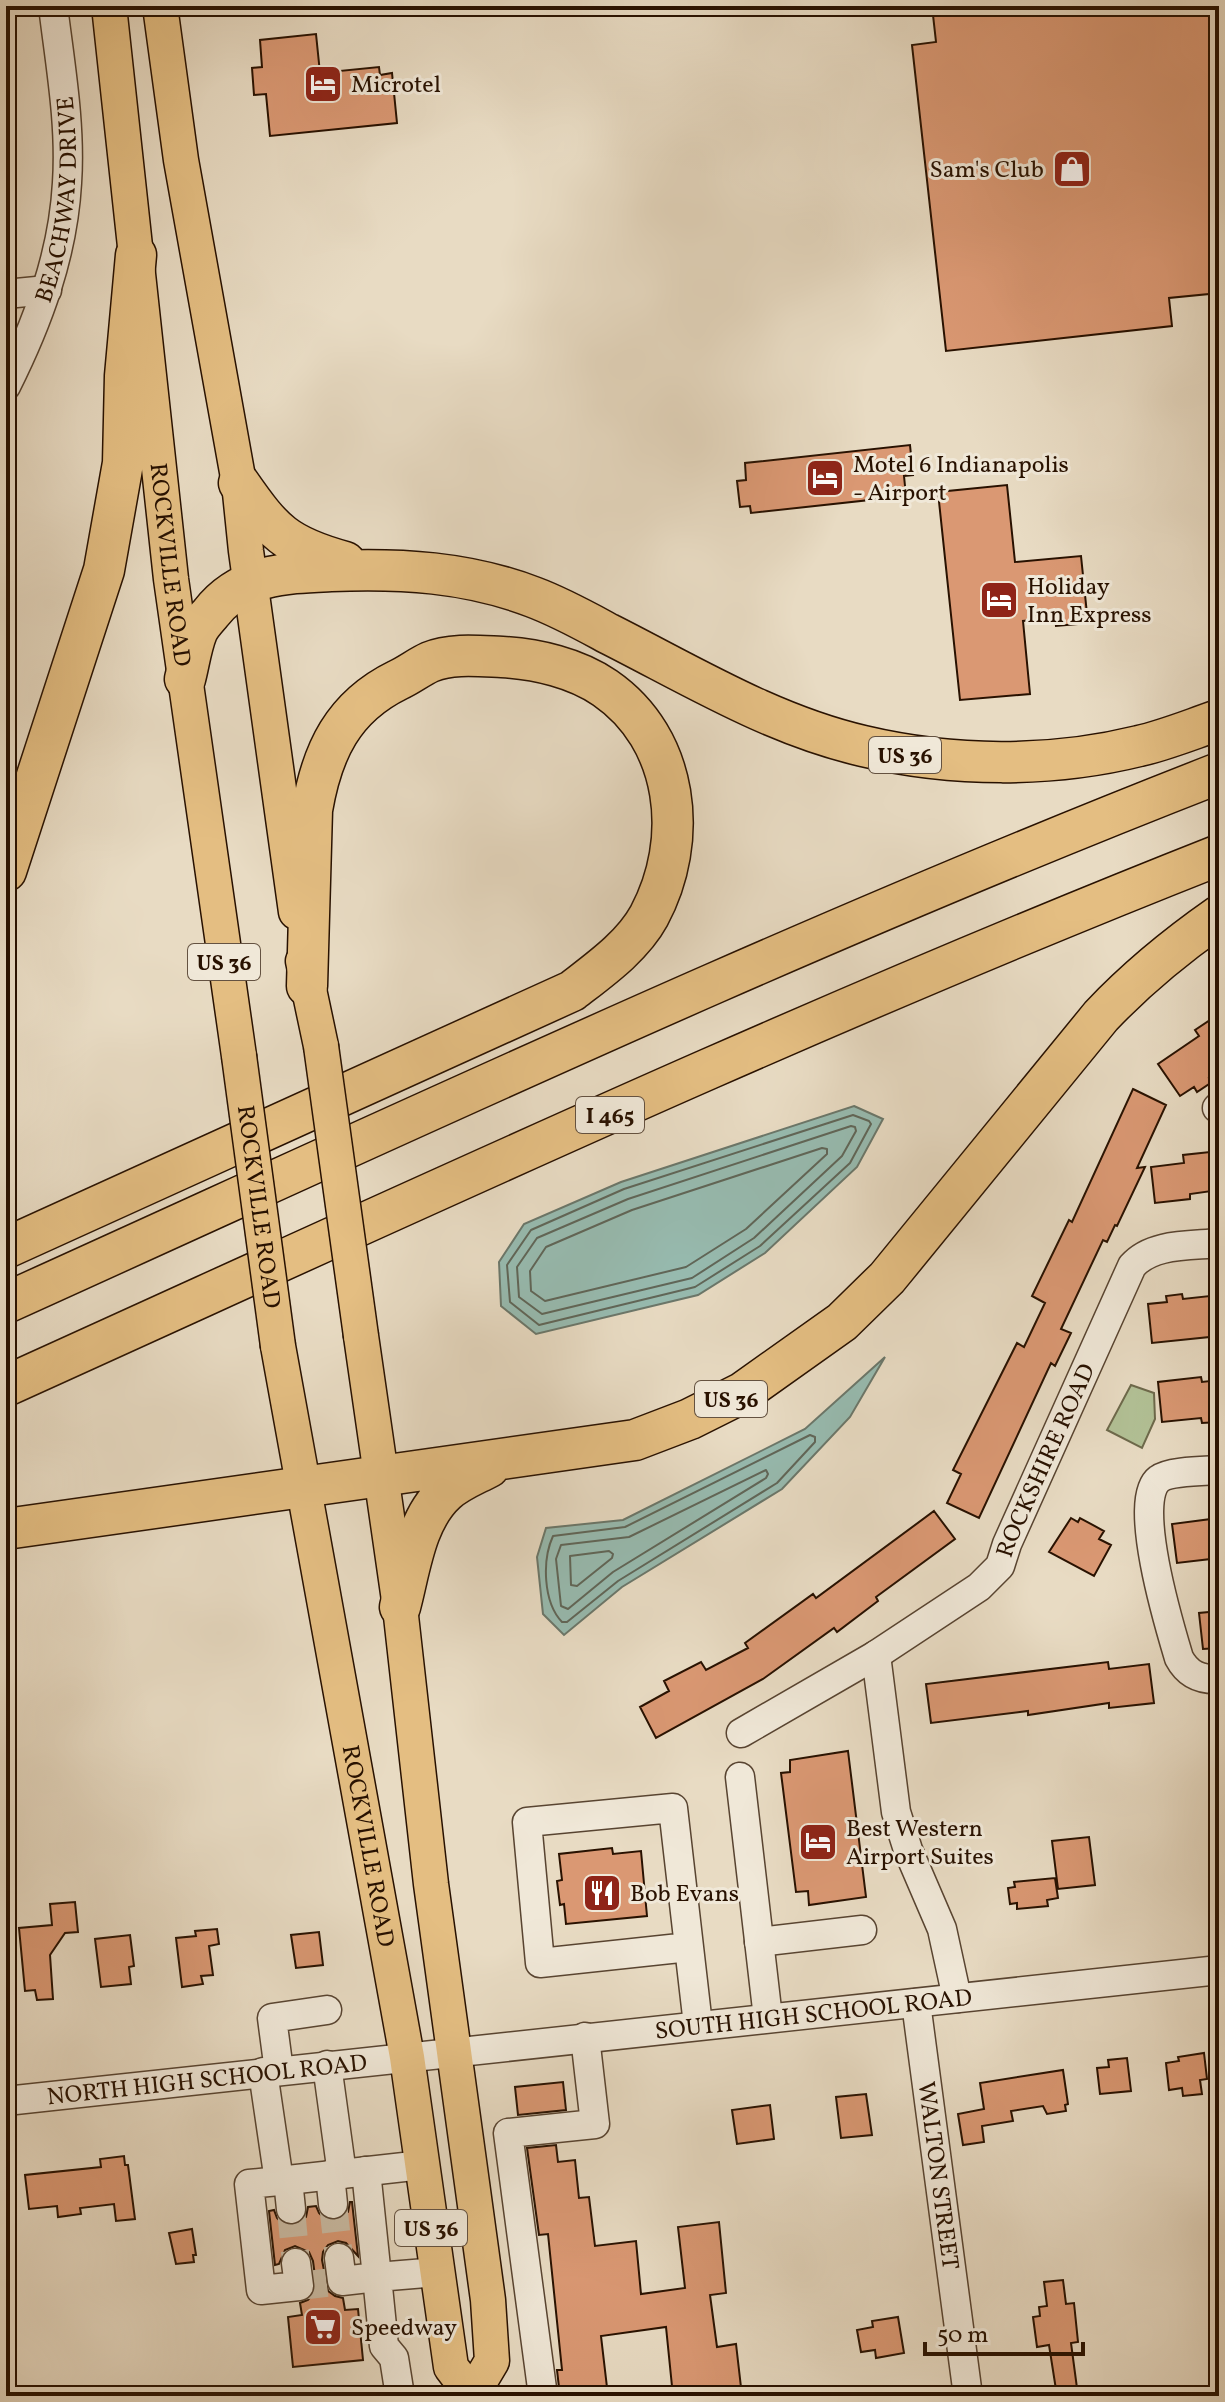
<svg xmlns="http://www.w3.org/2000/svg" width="1225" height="2402" font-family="Vollkorn,serif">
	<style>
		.green { fill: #b2c196; stroke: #6d694b; stroke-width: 2 }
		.water { fill: #97bbb0; stroke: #6b776a; stroke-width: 2 }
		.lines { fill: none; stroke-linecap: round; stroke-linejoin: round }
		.shore { stroke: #606658; stroke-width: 2 }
		.building { fill: #da9873; stroke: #281100; stroke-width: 2 }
		.minor-tunnel { stroke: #cbbda6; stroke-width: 28; stroke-dasharray: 28 14; stroke-linecap: butt }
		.minor-casing { stroke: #584431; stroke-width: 31 }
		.major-casing { stroke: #281100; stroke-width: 37 }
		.highway-casing { stroke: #281100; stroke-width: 43 }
		.minor { stroke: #f0e8d8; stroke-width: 28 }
		.major { stroke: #e4be82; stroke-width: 34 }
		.highway { stroke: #e4be82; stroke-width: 40 }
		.major-bridge-casing { stroke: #281100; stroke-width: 37; stroke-linecap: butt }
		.major-bridge { stroke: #e4be82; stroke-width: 34 }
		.labels { text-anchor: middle; stroke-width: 6; stroke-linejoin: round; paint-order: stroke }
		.shield { fill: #f0e8d8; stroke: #645241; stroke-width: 2 }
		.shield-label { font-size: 22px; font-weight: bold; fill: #281100 }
		.poi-label { font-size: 24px; fill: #281100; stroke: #f0e8d8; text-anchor: start }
		.street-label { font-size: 24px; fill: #281100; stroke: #f0e8d8 }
	</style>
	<rect width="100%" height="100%" fill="#e8dbc3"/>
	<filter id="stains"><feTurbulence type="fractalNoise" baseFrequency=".0025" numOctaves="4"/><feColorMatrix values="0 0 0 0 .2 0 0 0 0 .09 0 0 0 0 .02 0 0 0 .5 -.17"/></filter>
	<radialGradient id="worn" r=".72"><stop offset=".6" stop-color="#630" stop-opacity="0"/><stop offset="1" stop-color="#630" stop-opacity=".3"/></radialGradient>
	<path class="green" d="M1131,1385L1154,1393L1155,1419L1142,1448L1107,1430Z"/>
	<path class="water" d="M854,1106L883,1119L857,1167L765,1253L698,1295L536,1334L501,1306L499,1262L524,1224L621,1182Z
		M885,1357L850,1417L782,1489L622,1587L564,1635L543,1614L537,1557L546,1528L623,1520L805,1429Z"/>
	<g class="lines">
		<path class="shore" d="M853,1115L869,1121L871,1124L850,1163L760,1246L695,1287L539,1325L510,1302L507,1265L531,1230L624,1189Z
			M851,1126L855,1127L856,1131L842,1156L754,1238L692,1278L542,1314L519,1297L517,1267L537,1238L628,1199Z
			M822,1148L827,1149V1154L746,1229L686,1267L545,1301L531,1291L530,1271L546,1247L632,1210Z
			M810,1435L815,1437V1442L777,1483L618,1581L567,1622H562C543,1602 542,1560 553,1536L625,1527Z
			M766,1470L768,1474L766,1478L613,1572L568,1609L561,1606L556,1559L561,1545L629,1537Z
			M609,1551L613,1554L612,1558L577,1586L571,1585L570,1556Z"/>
	</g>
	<path class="building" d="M932,6H1219V293L1169,298L1172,326L946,351L912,45L936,42Z
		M316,34L320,73L379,67L380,75L392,73L397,123L270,136L266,94L254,95L252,68L262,67L260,40Z
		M910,445L913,475L904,476L906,496L751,513L750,506L740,507L737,481L746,480L745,463Z
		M1007,485L1015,562L1081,556L1087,614L1076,615L1077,624L1056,626L1055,618L1023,621L1030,694L960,700L938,492Z
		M1219,1014V1071L1209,1078L1212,1082L1197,1092L1194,1087L1180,1096L1158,1064L1199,1036L1195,1030Z
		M1133,1089L1166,1105L1137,1168L1145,1167L1117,1226L1115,1225L1107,1242L1103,1240L1061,1329L1071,1333L1055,1366L1051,1363L979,1518L947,1503L961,1474L953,1470L1017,1343L1024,1347L1045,1303L1032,1296L1069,1220L1072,1222Z
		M1219,1151V1190L1190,1194V1199L1155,1203L1151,1167L1184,1163L1183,1155Z
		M1182,1294L1183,1299L1219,1295V1336L1152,1343L1148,1304L1167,1302L1166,1296Z
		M1201,1377L1202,1382L1219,1380V1422L1202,1423L1201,1418L1162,1422L1158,1382Z
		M934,1511L955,1539L876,1597L878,1601L837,1632L834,1628L763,1679L656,1738L640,1707L669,1691L664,1681L701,1662L706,1670L748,1648L745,1643L813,1594L816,1598Z
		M1071,1518L1078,1522L1080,1518L1104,1531L1099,1539L1111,1545L1094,1576L1049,1552Z
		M1219,1518V1558L1177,1563L1172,1524Z
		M1219,1611V1648L1203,1649L1199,1613Z
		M1108,1662L1109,1669L1149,1664L1154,1703L1109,1708V1703L1028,1715V1711L931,1723L926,1684Z
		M848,1751L866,1897L809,1905L808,1891L796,1892L781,1773L790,1772V1760Z
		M1089,1837L1095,1885L1058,1889L1052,1841Z
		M612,1848L613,1854L641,1851L647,1916L566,1924L564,1904L560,1905L557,1881L562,1880L559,1854Z
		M1055,1878L1058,1898L1047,1900L1048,1906L1017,1909V1903L1010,1904L1008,1888L1015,1887L1014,1882Z
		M75,1902L78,1932L65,1933L50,1955L53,1999L37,2000L35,1990L25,1991L19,1928L52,1925L50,1904Z
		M217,1929L219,1944L209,1946L213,1975L201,1976L203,1984L182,1987L176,1938L196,1936L195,1931Z
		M319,1932L323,1965L296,1968L291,1935Z
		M130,1935L134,1966L129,1967L131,1984L101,1987L95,1939Z
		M1204,2053L1207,2079L1200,2080L1202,2094L1183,2096L1182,2088L1169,2090L1166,2063L1179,2061L1178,2057Z
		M1127,2058L1131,2091L1100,2094L1097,2068L1109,2067L1108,2060Z
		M1063,2070L1068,2104L1065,2105L1066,2111L1047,2114L1043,2106L1011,2111L1013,2121L982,2126L984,2142L963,2145L958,2114L984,2109L980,2083Z
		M563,2082L566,2110L518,2115L515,2087Z
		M866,2094L872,2135L841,2138L836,2097Z
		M770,2105L774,2139L737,2144L732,2110Z
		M556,2145L558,2162L575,2160L579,2198L589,2197L595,2246L636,2241L641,2294L685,2288L678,2227L719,2222L726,2293L710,2295L717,2347L736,2344L742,2396H673L666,2327L601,2336L608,2396H560L557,2370H562L548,2234L539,2235L527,2148Z
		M124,2156L125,2165H128L135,2219L116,2221L114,2204L80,2208L81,2214L58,2217L57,2206L29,2209L25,2175L101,2167L100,2159Z
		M350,2202H352L358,2256L346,2243L338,2241L328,2245L323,2252L322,2260L328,2291L335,2296L343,2298L345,2310L358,2309L363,2360L293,2367L288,2317L302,2315L300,2303L308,2300L314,2293L316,2284L313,2261L309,2252L295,2246L285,2250L279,2264L275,2265L269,2211L274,2210L277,2218L283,2224L294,2226L306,2217L308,2207L316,2206L319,2213L325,2219L336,2221L348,2212Z
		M192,2229L196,2255H193L194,2262L176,2264L169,2233Z
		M1063,2280L1066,2304L1074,2303L1078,2342L1071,2343L1077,2388H1074L1075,2396H1057L1049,2345L1037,2347L1033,2317L1040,2316L1039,2307L1047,2306L1044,2282Z
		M898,2317L904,2353L876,2358L875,2350L861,2352L857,2330L873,2327L872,2321Z"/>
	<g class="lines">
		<path class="minor-tunnel" d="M333,2204L339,2258
			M291,2209L296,2263
			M299,2286L342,2281"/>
		<defs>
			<g id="minor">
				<path d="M6,294L47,290"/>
				<path id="s1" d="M6,386C38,322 63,255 67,183C71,124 60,64 53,6"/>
				<path d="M1217,1108L1219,1106"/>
				<path d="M1219,1470C1205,1471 1169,1471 1159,1479C1131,1500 1170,1628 1179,1658C1188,1675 1201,1680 1219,1679"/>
				<path d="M876,1655L896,1812L908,1850L942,1929L957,1998"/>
				<path id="s2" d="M741,1733L876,1655L979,1587L1000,1566L1007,1544L1132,1266C1152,1243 1190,1246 1219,1243"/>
				<path d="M740,1777L768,2018"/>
				<path d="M759,1942L862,1930"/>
				<path d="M689,1947L673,1808L527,1822L540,1963L689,1947L698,2025"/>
				<path id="s3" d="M916,2003L968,2396"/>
				<path d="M327,2065L342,2174"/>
				<path d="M279,2071L272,2018L327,2010"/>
				<path d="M263,2072L279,2181L422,2165"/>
				<path id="s4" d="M6,2101L1219,1970"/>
				<path d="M330,2175L333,2204"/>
				<path d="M288,2180L291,2209"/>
				<path d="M279,2181L249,2184L261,2290L299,2286L296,2263"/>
				<path d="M339,2258L342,2281L377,2277L366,2171"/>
				<path d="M400,2396L394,2358L384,2346L377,2277L438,2272"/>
				<path d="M543,2396L508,2133L595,2124L585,2037"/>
			</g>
			<g id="major">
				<path id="s5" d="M109,6L171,579L239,1056"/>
				<path d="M160,6L181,160L239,483L246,551L296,912"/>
				<path d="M303,961L321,1046"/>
				<path d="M361,1336L400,1607L431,1884L488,2300L492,2361L473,2393"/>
				<path id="s6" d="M278,1346L407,2057L451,2367L473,2396"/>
			</g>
			<path id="highway" d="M239,483C273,532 286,546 345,562
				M185,679C189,664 191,647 197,632C200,625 206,619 211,613C241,574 286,573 331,571C400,568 468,572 533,597C560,607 585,621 609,634C692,676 772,725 863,746C952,767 1050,768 1139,746C1166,740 1192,729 1219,720
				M6,871L104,570L123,463L125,376L136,255
				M6,1248L572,991C599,970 632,947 649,916C690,840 679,739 605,688C576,668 537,659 502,657C479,656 451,653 430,662C419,667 409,675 398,680C343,707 322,751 312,810L307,986
				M6,1303C408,1121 808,933 1219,773
				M6,1386C408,1204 808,1017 1219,855
				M6,1529L635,1440L690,1419L742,1393L842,1322L887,1278L1101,1016C1137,978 1176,946 1219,916
				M400,1607C410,1570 415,1520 446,1492C458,1481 474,1475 489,1467"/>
		</defs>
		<use href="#minor" class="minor-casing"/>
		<use href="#major" class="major-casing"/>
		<use href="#highway" class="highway-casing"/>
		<use href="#minor" class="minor"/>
		<use href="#major" class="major"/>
		<use href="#highway" class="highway"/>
		<defs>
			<g id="major-bridge">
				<path d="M321,1046L361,1336"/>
				<path id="s7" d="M239,1056L278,1346"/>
			</g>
		</defs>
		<use href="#major-bridge" class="major-bridge-casing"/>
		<use href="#major-bridge" class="major-bridge"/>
	</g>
	<defs>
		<symbol id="hotel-square" viewBox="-11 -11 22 22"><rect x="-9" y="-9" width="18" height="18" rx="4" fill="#8f2418" stroke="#f0e8d8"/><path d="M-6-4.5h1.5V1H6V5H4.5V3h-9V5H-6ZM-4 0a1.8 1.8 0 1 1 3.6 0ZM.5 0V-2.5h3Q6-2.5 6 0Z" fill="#fff"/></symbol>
		<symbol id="shop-square" viewBox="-11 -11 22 22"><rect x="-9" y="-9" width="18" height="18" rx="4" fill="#8f2418" stroke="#f0e8d8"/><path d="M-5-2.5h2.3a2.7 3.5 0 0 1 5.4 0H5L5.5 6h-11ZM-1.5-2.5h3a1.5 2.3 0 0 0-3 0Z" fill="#fff"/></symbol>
		<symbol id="restaurant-square" viewBox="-11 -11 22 22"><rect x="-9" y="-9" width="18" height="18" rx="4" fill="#8f2418" stroke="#f0e8d8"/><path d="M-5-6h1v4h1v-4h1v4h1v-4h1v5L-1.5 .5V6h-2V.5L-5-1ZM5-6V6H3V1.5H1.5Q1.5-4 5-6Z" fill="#fff"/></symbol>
		<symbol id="supermarket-square" viewBox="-11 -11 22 22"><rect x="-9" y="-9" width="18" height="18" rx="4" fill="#8f2418" stroke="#f0e8d8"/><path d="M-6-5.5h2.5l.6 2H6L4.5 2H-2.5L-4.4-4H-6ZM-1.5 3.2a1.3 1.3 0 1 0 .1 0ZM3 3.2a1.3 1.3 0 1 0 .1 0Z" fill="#fff"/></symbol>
	</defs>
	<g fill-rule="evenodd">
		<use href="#hotel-square" x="301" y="62" width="44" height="44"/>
		<use href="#shop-square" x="1050" y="147" width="44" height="44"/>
		<use href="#hotel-square" x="803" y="456" width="44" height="44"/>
		<use href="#hotel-square" x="977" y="578" width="44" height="44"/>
		<use href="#hotel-square" x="796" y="1820" width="44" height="44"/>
		<use href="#restaurant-square" x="580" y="1871" width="44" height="44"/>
		<use href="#supermarket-square" x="301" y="2305" width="44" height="44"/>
	</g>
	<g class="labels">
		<g class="shield">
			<rect x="869" y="737" width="72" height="36" rx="6"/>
			<rect x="188" y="944" width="72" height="36" rx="6"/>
			<rect x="576" y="1097" width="68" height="36" rx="6"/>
			<rect x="695" y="1381" width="72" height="36" rx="6"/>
			<rect x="395" y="2210" width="72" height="36" rx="6"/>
		</g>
		<g class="shield-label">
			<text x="905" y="763">US 36</text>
			<text x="224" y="970">US 36</text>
			<text x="610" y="1123">I 465</text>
			<text x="731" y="1407">US 36</text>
			<text x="431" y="2236">US 36</text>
		</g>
		<g class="poi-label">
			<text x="351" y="92">Microtel</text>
			<text x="1044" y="177" text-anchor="end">Sam's Club</text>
			<text x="853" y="472">Motel 6 Indianapolis<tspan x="853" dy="28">- Airport</tspan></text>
			<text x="1027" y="594">Holiday<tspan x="1027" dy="28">Inn Express</tspan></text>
			<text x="846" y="1836">Best Western<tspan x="846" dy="28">Airport Suites</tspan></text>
			<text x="630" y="1901">Bob Evans</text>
			<text x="351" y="2335">Speedway</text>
		</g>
		<g class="street-label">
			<text dy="8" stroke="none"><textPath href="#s1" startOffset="196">BEACHWAY DRIVE</textPath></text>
			<text dy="8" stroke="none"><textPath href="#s5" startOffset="562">ROCKVILLE ROAD</textPath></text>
			<text dy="8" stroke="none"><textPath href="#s7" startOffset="152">ROCKVILLE ROAD</textPath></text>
			<text dy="8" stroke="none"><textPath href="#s2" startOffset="424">ROCKSHIRE ROAD</textPath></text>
			<text dy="8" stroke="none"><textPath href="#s6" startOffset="508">ROCKVILLE ROAD</textPath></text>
			<text dy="8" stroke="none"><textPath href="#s4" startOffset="812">SOUTH HIGH SCHOOL ROAD</textPath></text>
			<text dy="8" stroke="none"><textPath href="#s4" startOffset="202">NORTH HIGH SCHOOL ROAD</textPath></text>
			<text dy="8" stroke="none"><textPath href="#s3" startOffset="174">WALTON STREET</textPath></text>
		</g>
	</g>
	<rect width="1225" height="2402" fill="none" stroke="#e8dbc3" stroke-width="32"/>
	<rect x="8" y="8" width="1209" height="2386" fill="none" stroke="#281100" stroke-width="4"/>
	<rect x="16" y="16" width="1193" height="2370" fill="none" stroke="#281100" stroke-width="2"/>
	<path d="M925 2342v12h158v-12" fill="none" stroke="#281100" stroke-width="4"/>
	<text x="937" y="2342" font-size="24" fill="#281100" stroke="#f0e8d8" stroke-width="6" paint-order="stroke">50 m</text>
	<rect width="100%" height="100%" filter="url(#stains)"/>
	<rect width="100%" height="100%" fill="url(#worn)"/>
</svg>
